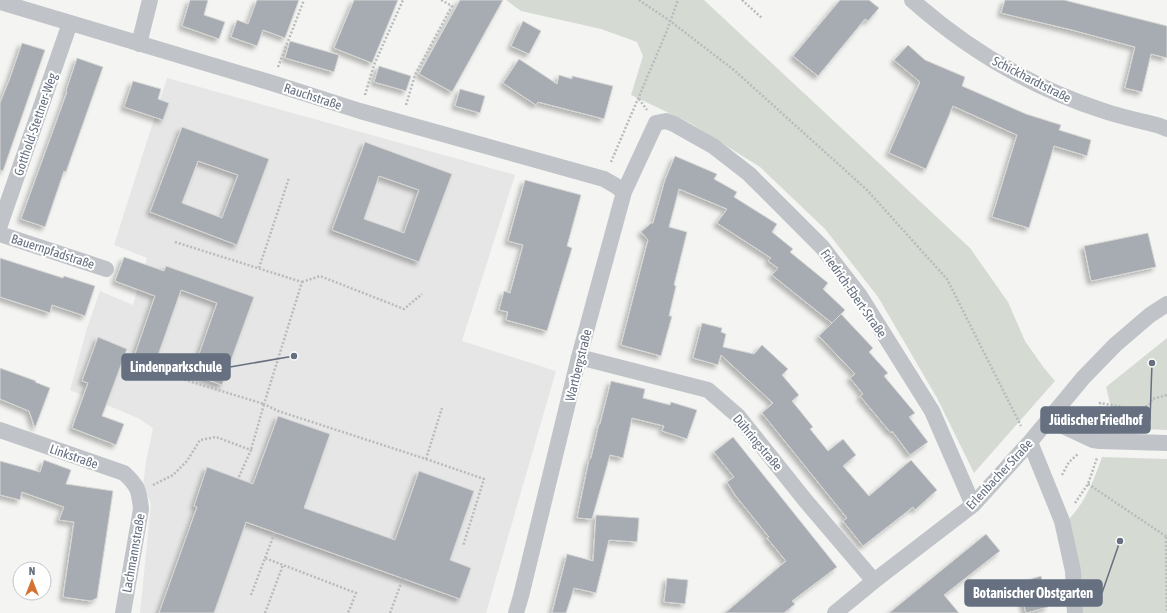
<svg xmlns="http://www.w3.org/2000/svg" width="1167" height="613" font-family="'Asap Condensed',sans-serif">
	<style>
		.built { fill: #e5e6e5 }
		.green { fill: #d5dbd3 }
		.building { fill: #a7acb3; stroke: #d6d6d4; fill-rule: evenodd; filter: url(#shadow) }
		.lines { fill: none; stroke-linecap: round; stroke-linejoin: round }
		.path { stroke: #b8babd; stroke-width: 2.5; stroke-dasharray: 2 2; stroke-linecap: butt }
		.street { stroke: #c0c3c7; stroke-width: 16 }
		.labels { text-anchor: middle; stroke-width: 4; stroke-linejoin: round; paint-order: stroke }
		.street-label { font-size: 13px; fill: #667080; stroke: #fff }
		.leader { fill: none; stroke: #667080; stroke-width: 1.5 }
		.callout-dot { fill: #667080; stroke: #fff; stroke-width: 1.5 }
		.callout { fill: #667080; stroke: #667080; stroke-width: 1.5 }
		.callout-label { font-size: 14px; text-anchor: middle; font-weight: bold; fill: #fff }
	</style>
	<defs>
		<filter id="shadow"><feDropShadow dx="-3.5" dy="3.5" stdDeviation="2" flood-color="#0004"/></filter>
	</defs>
	<rect width="100%" height="100%" fill="#f4f5f2"/>
	<path class="built" d="M167,78L515,175L462,341L556,371L486,613H140L151,504L143,486L146,461L153,428L138,418L70,390L87,328L100,291L133,305L147,258L114,245Z"/>
	<path class="green" d="M506,0H704L970,248L1008,302L1025,341L1044,368L1055,381L974,473L937,398L878,297L825,229L760,167L690,123L631,95L643,56L637,42L601,29L521,11Z
		M1167,338V430L1116,428L1106,387Z
		M1102,457L1167,459V613H1081L1069,519C1086,501 1094,480 1102,457Z"/>
	<path class="building" d="M190,0H208L204,15L225,22L219,39L182,26Z
		M257,0H299L285,38L263,30L257,46L231,37L237,20L248,24Z
		M354,0H398L372,63L334,48Z
		M460,0H503L452,92L419,74Z
		M840,0H869L879,8L868,21L865,19L818,76L793,56Z
		M1005,0H1064L1167,26V58L1151,54L1142,92L1125,88L1135,47L1072,30L1001,13Z
		M523,21L541,31L529,54L511,46Z
		M290,41L339,55L334,72L285,58Z
		M22,43L45,50L3,171L0,170V103L10,78Z
		M908,45L925,60L965,77L962,86L1026,114L1061,125L1059,130L1091,140L1087,156L1054,146L1029,228L992,217L1017,135L953,106L926,169L889,153L920,82L894,60Z
		M77,58L103,67L66,172L64,171L45,227L21,219L67,92L66,91Z
		M519,59L557,84L559,75L572,79V76L613,86L604,119L538,102L536,105L503,83Z
		M379,66L411,76L406,91L374,82Z
		M133,81L161,89L158,99L169,103L163,120L124,107Z
		M460,89L485,96L480,113L455,106Z
		M182,127L269,159L237,245L150,212ZM198,161L238,175L222,218L182,203Z
		M365,142L452,174L419,262L332,230ZM379,176L419,190L404,233L364,219Z
		M675,156L717,174L714,179L737,192L734,197L777,224L772,232L793,249L790,252L828,283L823,289L845,310L832,323L772,275L778,268L768,261L771,258L717,223L727,209L679,189L669,227L687,232L674,285L676,286L669,316H672L661,356L621,345L648,240L641,232L651,223H653L665,180Z
		M525,180L581,195L567,246L572,248L547,331L506,320L508,312L499,310L504,291L510,293L523,245L508,241Z
		M1148,233L1156,267L1091,281L1084,246Z
		M124,257L164,271L166,266L254,297L222,385L192,374L217,303L181,290L156,361L135,354L155,296L115,281Z
		M0,258L63,278L64,276L95,286L85,316L52,305L50,313L0,297Z
		M841,314L873,348L869,352L888,373L884,376L915,413L909,417L928,442L910,455L892,431L891,433L860,396L863,394L850,378L855,374L819,336Z
		M702,323L722,328L721,332L726,334L723,347L754,354L762,345L788,369L782,375L799,395L792,401L813,427L810,429L828,451L843,439L856,455L843,466L869,496L911,460L937,490L915,510L913,507L863,546L843,521L847,518L762,413L773,403L721,355L718,365L693,358Z
		M98,337L127,349L102,416L124,424L116,445L72,428L88,383L82,381Z
		M0,368L36,381L35,382L50,388L35,428L29,411L0,399Z
		M611,381L645,389L643,398L670,405L671,402L697,410L687,439L662,431L664,426L632,418L623,458L610,455L592,519L577,518L589,460L591,458L599,424H600Z
		M278,416L330,434L304,508L395,540L419,471L474,491L450,560L471,568L460,599L246,522L214,613H159L197,507L194,506L207,467L253,484Z
		M733,437L837,567L792,601L795,604L784,613H725L786,561L767,538L769,537L735,495L727,482L734,477L714,452Z
		M44,460L71,470L66,484L113,491L97,598L91,601L63,597L74,522L59,520L64,507L22,492L20,500L0,495V461L40,472Z
		M596,515L639,518L637,542L609,540L596,593L574,588L566,613H552L567,554L593,561Z
		M986,534L1000,551L944,595L959,613H889Z
		M1041,576L1048,607L1026,613L1018,583Z
		M667,578L688,580L685,604L664,602Z"/>
	<g class="lines">
		<path class="path" d="M639,0L670,21L734,70L867,190L947,279L1021,426
			M742,0L762,18
			M278,67L304,0
			M365,95L374,65L403,0
			M639,99L647,110
			M406,105L415,75L452,6L441,0
			M611,162L666,33L678,0
			M175,242L302,282L264,404L278,411L426,459L442,408
			M259,268L289,178
			M302,282L320,276L404,309L422,294
			M123,361L264,404L251,450
			M1103,424L1100,403L1139,410L1150,404L1152,399L1167,395
			M426,459L484,479L463,546
			M1062,475L1069,462L1078,454
			M1088,484L1167,537
			M153,485L173,475L187,461L200,440L216,437L251,450L238,479
			M1075,503L1088,484L1097,458
			M1166,537L1167,613
			M265,558L275,532
			M251,595L265,558L356,593L348,613
			M265,613L283,565
			M390,613L403,578"/>
		<path class="street" d="M912,0C967,49 1033,88 1104,111C1122,117 1141,121 1160,126L1167,129
			M0,2L272,83L360,111L604,179L616,186L624,192
			M139,44L150,0
			M0,225L70,23
			M0,234L106,269
			M579,357L708,390L738,416L805,500L874,581
			M1048,419L1093,440L1100,441L1167,443
			M0,430L124,473C138,486 139,490 141,509L123,613
			M1030,442L1062,521L1073,571L1075,613
			M516,613L521,596L579,357L624,192L656,123L666,121L674,124L713,146L749,174L822,247L860,296L932,411L973,505
			M835,613L874,581L973,505L1030,442L1083,378L1115,345L1150,315L1167,304"/>
	</g>
	<g class="labels">
		<g class="street-label">
			<text transform="translate(1032 79) rotate(27)" y="5">Schickhardtstraße</text>
			<text transform="translate(313 96) rotate(18)" y="5">Rauchstraße</text>
			<text transform="translate(35 124) rotate(-71)" y="5">Gotthold-Stettner-Weg</text>
			<text transform="translate(53 251) rotate(18)" y="5">Bauernpfadstraße</text>
			<text transform="translate(854 293) rotate(55)" y="5">Friedrich-Ebert-Straße</text>
			<text transform="translate(578 365) rotate(-76)" y="5">Wartbergstraße</text>
			<text transform="translate(758 442) rotate(50)" y="5">Dühringstraße</text>
			<text transform="translate(74 456) rotate(19)" y="5">Linkstraße</text>
			<text transform="translate(999 474) rotate(-47)" y="5">Erlenbacher Straße</text>
			<text transform="translate(133 553) rotate(-80)" y="5">Lachmannstraße</text>
		</g>
	</g>
	<path class="leader" d="M294 356L230 367M1152 363L1150 420M1120 541L1102 593"/>
	<g class="callout-dot">
		<circle cx="294" cy="356" r="4"/>
		<circle cx="1152" cy="363" r="4"/>
		<circle cx="1120" cy="541" r="4"/>
	</g>
	<g class="callout">
		<rect x="122" y="354" width="108" height="26" rx="4"/>
		<rect x="1041" y="407" width="109" height="26" rx="4"/>
		<rect x="965" y="580" width="137" height="26" rx="4"/>
	</g>
	<g class="callout-label">
		<text x="176" y="372">Lindenparkschule</text>
		<text x="1096" y="425">Jüdischer Friedhof</text>
		<text x="1033" y="598">Botanischer Obstgarten</text>
	</g>
	<g transform="translate(32 581)"><circle r="19" fill="#ffffff" stroke="#c2c6cc"/>
	<path d="M0-3L7 15L0 10L-7 15Z" fill="#d47233"/>
	<text y="-6" font-size="11" font-weight="bold" text-anchor="middle" fill="#667080">N</text>
	</g>
</svg>
